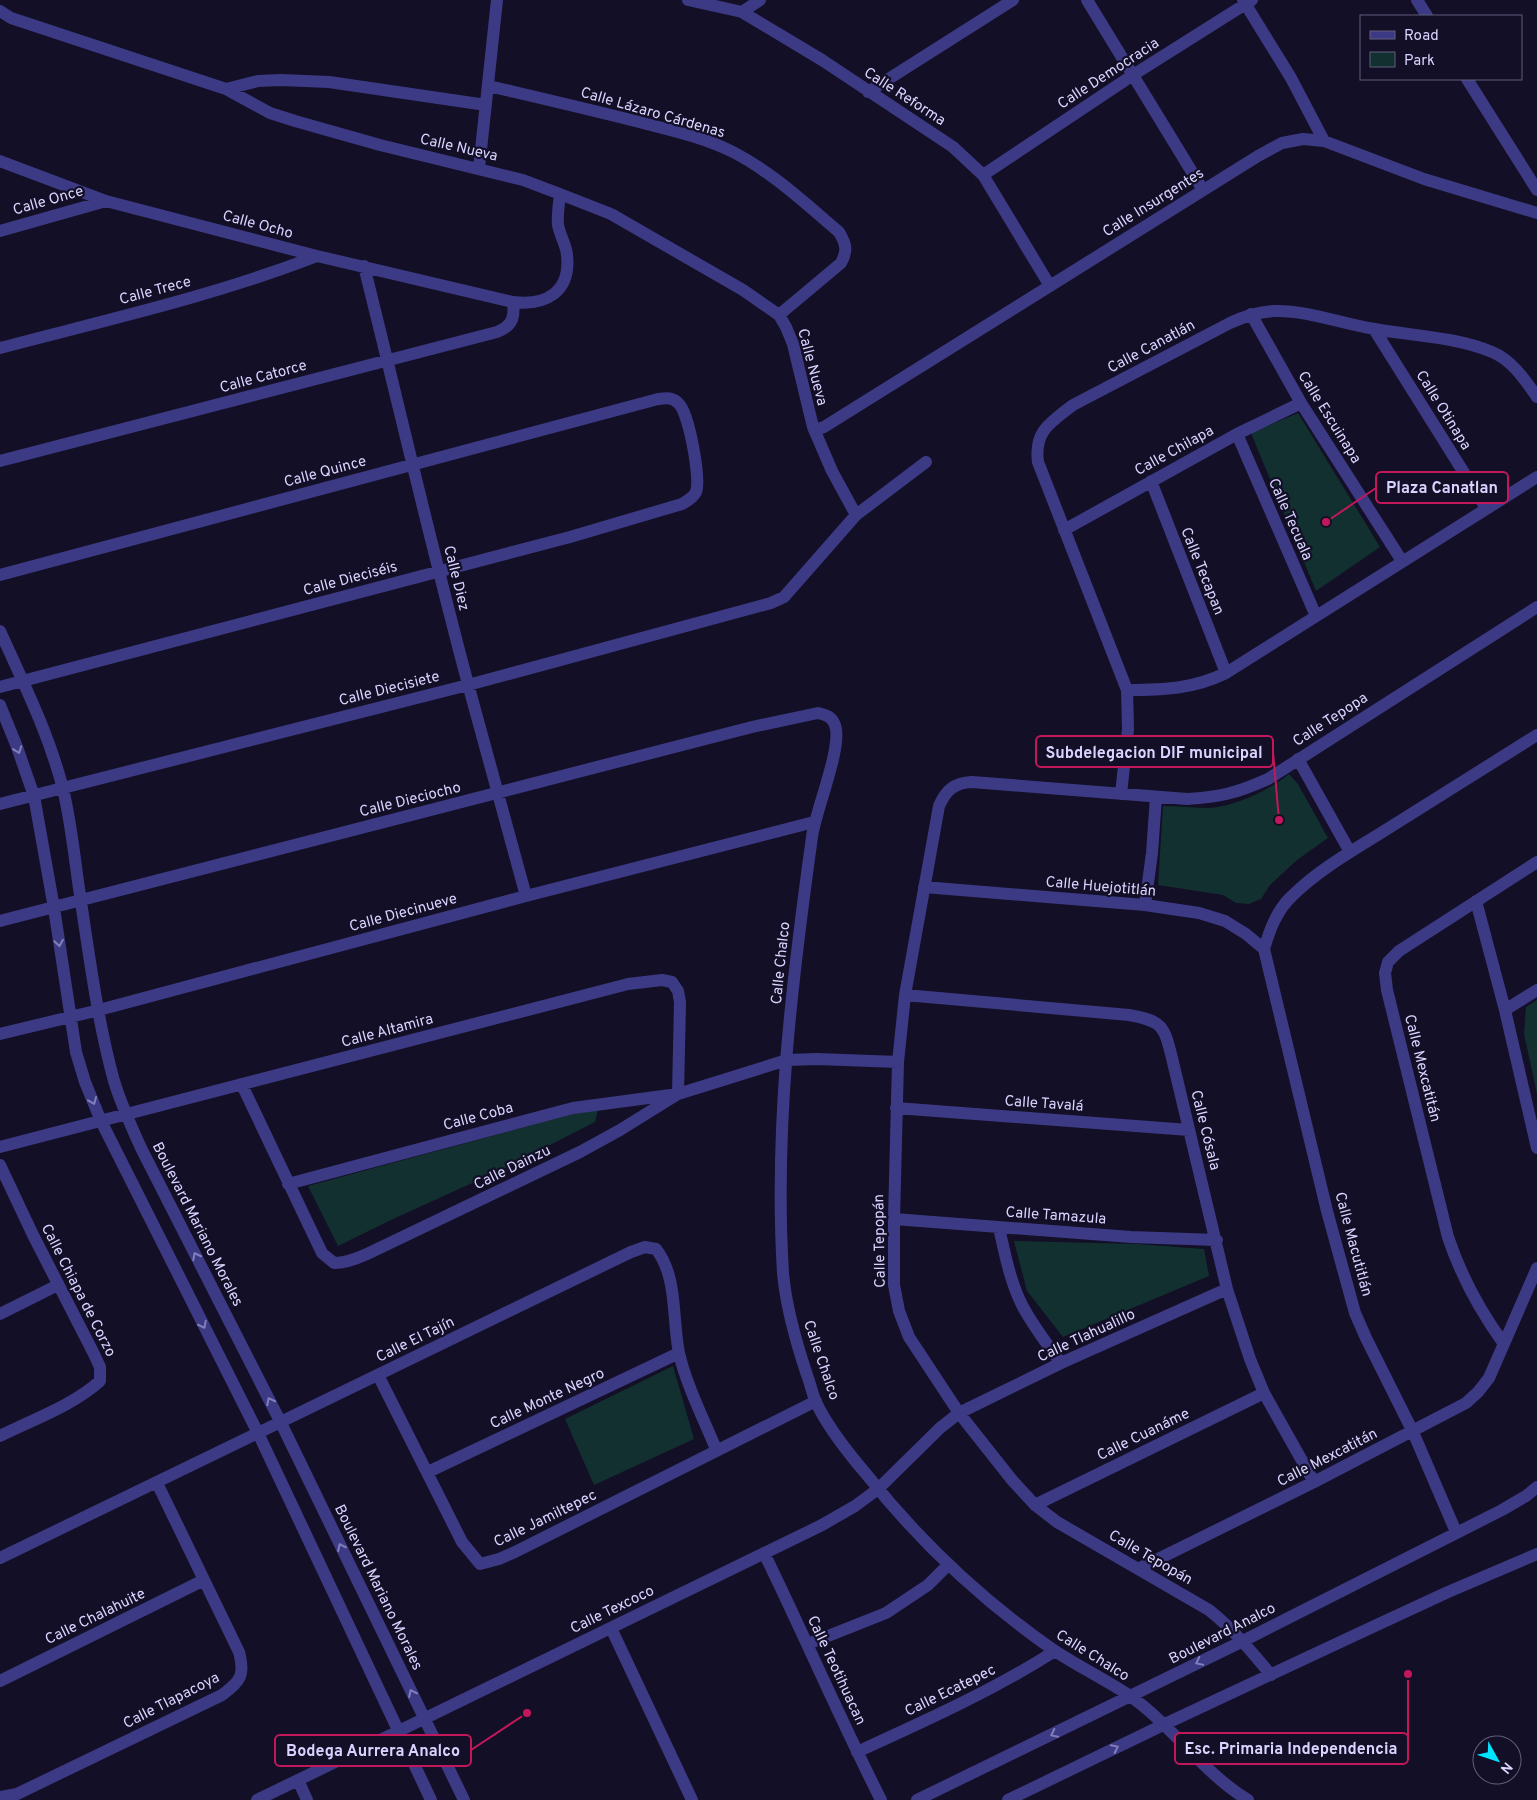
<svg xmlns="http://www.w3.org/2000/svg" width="1537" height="1800" font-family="Overpass,sans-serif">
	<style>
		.green { fill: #12302f }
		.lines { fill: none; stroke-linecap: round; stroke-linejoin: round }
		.minor { stroke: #3d3a85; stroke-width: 12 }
		.oneway { stroke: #837fbc }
		.labels { text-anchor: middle; stroke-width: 4.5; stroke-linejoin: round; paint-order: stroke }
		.street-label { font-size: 15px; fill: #d9d4ff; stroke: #130f26 }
		.leader { fill: none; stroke: #c2185b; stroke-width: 2 }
		.callout-dot { fill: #c2185b; stroke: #130f26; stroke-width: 2 }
		.callout { fill: #130f26; stroke: #c2185b; stroke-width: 2 }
		.callout-label { font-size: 16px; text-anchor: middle; font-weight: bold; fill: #d9d4ff }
	</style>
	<rect width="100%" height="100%" fill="#130f26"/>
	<path class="green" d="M1298,413L1380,547L1316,591L1251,433Z
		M1289,774L1298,784L1328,838L1297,860L1270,885L1261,899L1249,904L1236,903L1223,895L1158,885L1163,806C1179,806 1195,808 1210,808C1236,806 1268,791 1289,774Z
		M1537,1000V1094L1524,1034L1526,1007Z
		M591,1109L598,1110L595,1122L501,1170L393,1219L338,1246L308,1186Z
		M1014,1241L1137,1244L1204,1249L1209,1276L1063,1337L1027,1291Z
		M673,1366L694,1439L594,1485L565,1419Z"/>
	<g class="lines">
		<path class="minor" d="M688,0L742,12L822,60L953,147L983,175L1050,286
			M1087,0L1203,190
			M1243,0L1291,78L1324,141
			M1417,0L1427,16
			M0,11L11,18L226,89L270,113L295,121L380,145L523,180L560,194L611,214L743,290L779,315L786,327L793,344L813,427L832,471L856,515
			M742,12L760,0
			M1467,79L1537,190
			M489,86C540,98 592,110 643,123C674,131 705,138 733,152C772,172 806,204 839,232C846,244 848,250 841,263L779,315
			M226,89L258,81L281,80L329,82L486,105
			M868,92L1013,0
			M0,161L106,201L317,256L513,302C546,306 571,292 567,255C566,244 560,236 558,225C557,215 559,204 560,194
			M479,168L497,0
			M983,175L1133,75L1252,0
			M0,231L106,201
			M364,266C399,406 431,546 468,684C487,755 507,825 526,896
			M1251,314L1301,403L1402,561
			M1374,329L1486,508
			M0,348C106,320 214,296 317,256
			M815,430L824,427L1258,156L1282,143L1303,139L1324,141L1424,179L1537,213
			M1237,434L1316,616
			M0,461L497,332C512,326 515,318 513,302
			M1151,481L1226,673
			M1064,530L1237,434L1301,403
			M0,575L658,399C666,398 673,397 679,404C689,414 701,479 696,492C693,498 687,501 682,504L570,537L0,687
			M0,631C23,682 49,734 63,789C72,826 75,864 81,902C90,961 98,1023 114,1081C121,1104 131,1126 141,1148L281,1423L464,1800
			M1127,690C1164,690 1193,689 1226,673L1537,477
			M0,705L17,747L34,796L54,908L76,1052L85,1082L101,1121L258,1433L431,1800
			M1298,759L1350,852
			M1121,794L1128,729L1127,690L1038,462C1034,431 1050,423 1073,405L1230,323C1245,316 1257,312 1274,311C1308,310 1342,324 1375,329C1413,336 1457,337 1492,352C1512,360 1525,380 1537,397
			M0,804L468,685L771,603L784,597L856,515L926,462
			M924,887L1145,905L1199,913L1225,921L1246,934L1264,949
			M1476,901L1505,1010L1537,1148
			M1145,905L1152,853L1156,797
			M0,921L752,727L818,713C825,715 831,716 834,723C845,742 815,811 812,837C792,981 774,1127 783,1273C786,1308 796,1342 807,1375C810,1383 812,1392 815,1400C826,1425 849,1454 867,1475C920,1542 982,1600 1052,1649C1077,1666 1105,1679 1130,1696C1173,1726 1203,1773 1248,1800
			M1264,949L1327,1211L1355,1313L1366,1338L1413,1432L1456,1532
			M1264,949C1270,929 1277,910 1292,896C1320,868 1359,847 1392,826C1440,796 1489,765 1537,735
			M905,995L1129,1015C1163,1021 1164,1026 1172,1058L1227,1289L1250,1359L1264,1393L1314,1482
			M1505,1010L1537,990
			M0,1034L99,1010L526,896L814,822
			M242,1085L322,1253L334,1263C346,1263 356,1259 367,1254L580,1152L620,1130L678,1094L787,1060L817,1059L898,1062
			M896,1108L1189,1130
			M0,1147L628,984L662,980L672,982L678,991L680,1002L678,1094L573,1108L288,1184
			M0,1165L33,1235L93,1352L100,1367V1381C72,1406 34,1419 0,1436
			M894,1219L1131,1237L1217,1240
			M999,1228C1005,1254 1010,1281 1022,1305C1033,1326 1047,1344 1061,1363
			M0,1314L58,1285
			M1504,1344C1480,1311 1461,1276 1448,1237L1387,990L1385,973L1388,962L1399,951L1537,862
			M378,1375L462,1542L480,1564L499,1559L515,1552L816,1401
			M428,1472L679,1353
			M1035,1505L1264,1393
			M764,1553C804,1635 840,1719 881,1800
			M0,1558L631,1252L645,1247L656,1249C678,1277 672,1319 679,1353C686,1384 704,1420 716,1449
			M1138,1569L1314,1482L1466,1403L1478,1392L1489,1378L1537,1268
			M611,1628L692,1800
			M808,1644L886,1613L928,1585L948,1565
			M1271,1675C1252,1652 1233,1629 1209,1610L1057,1522L1035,1505L1012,1480L959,1413L909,1337L899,1311L894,1285V1219L898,1062L905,995L939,806C946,790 954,783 972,782L1187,799C1220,797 1237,793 1268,779L1537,607
			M0,1681L204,1580
			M857,1752C925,1721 992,1691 1055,1651
			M298,1780L307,1800
			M0,1797L17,1794L222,1695C241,1681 245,1675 239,1652L157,1483
			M257,1800L822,1525L855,1506L878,1489L940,1428L959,1413L1061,1363L1227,1289
			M917,1800L1243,1641L1502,1510L1526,1496L1537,1487
			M1008,1800L1165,1724L1366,1630L1448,1592L1537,1554"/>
	</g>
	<defs><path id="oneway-chevron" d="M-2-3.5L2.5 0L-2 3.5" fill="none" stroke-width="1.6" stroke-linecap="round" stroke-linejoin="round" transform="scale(1.25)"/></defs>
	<g class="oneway">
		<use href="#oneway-chevron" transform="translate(18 750) rotate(70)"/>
		<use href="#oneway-chevron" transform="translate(59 943) rotate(81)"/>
		<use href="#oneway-chevron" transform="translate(93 1101) rotate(68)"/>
		<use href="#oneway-chevron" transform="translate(196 1256) rotate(-117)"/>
		<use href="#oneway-chevron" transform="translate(203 1325) rotate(63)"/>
		<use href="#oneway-chevron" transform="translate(270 1401) rotate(-117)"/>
		<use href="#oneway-chevron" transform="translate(341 1547) rotate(-116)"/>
		<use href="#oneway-chevron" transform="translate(1199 1662) rotate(154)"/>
		<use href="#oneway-chevron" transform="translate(412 1693) rotate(-116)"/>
		<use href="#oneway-chevron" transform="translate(1054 1734) rotate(154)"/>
		<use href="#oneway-chevron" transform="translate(1115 1748) rotate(-26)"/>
	</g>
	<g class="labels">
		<g class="street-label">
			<text transform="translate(1108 73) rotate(-33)" y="5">Calle Democracia</text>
			<text transform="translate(905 96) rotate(33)" y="5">Calle Reforma</text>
			<text transform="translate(653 112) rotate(16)" y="5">Calle Lázaro Cárdenas</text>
			<text transform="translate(459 147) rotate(13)" y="5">Calle Nueva</text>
			<text transform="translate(48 200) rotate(-16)" y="5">Calle Once</text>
			<text transform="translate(1153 202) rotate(-32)" y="5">Calle Insurgentes</text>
			<text transform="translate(258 224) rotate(15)" y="5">Calle Ocho</text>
			<text transform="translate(155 290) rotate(-15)" y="5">Calle Trece</text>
			<text transform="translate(1151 346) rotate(-28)" y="5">Calle Canatlán</text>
			<text transform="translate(813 367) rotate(75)" y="5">Calle Nueva</text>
			<text transform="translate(263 376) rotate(-15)" y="5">Calle Catorce</text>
			<text transform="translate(1444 410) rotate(58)" y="5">Calle Otinapa</text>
			<text transform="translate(1330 417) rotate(58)" y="5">Calle Escuinapa</text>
			<text transform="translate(1174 450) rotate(-29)" y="5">Calle Chilapa</text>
			<text transform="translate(325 471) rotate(-15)" y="5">Calle Quince</text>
			<text transform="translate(1291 519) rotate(66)" y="5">Calle Tecuala</text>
			<text transform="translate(1203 571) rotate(68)" y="5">Calle Tecapan</text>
			<text transform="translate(350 578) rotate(-15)" y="5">Calle Dieciséis</text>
			<text transform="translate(457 578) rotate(76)" y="5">Calle Diez</text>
			<text transform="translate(389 688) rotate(-14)" y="5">Calle Diecisiete</text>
			<text transform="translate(1330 719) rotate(-33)" y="5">Calle Tepopa</text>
			<text transform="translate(410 799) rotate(-14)" y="5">Calle Dieciocho</text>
			<text transform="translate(1101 886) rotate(5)" y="5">Calle Huejotitlán</text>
			<text transform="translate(403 912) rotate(-15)" y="5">Calle Diecinueve</text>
			<text transform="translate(780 963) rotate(-84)" y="5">Calle Chalco</text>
			<text transform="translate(387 1030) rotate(-15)" y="5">Calle Altamira</text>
			<text transform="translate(1423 1068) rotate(76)" y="5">Calle Mexcatitán</text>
			<text transform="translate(1044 1103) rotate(4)" y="5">Calle Tavalá</text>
			<text transform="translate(478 1116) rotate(-15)" y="5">Calle Coba</text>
			<text transform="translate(1206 1130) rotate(76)" y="5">Calle Cósala</text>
			<text transform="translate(512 1167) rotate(-26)" y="5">Calle Dainzu</text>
			<text transform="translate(1056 1215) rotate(4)" y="5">Calle Tamazula</text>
			<text transform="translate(198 1224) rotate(63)" y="5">Boulevard Mariano Morales</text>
			<text transform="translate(879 1241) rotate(-91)" y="5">Calle Tepopán</text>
			<text transform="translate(1354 1244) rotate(75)" y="5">Calle Macutitlán</text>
			<text transform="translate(79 1290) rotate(63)" y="5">Calle Chiapa de Corzo</text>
			<text transform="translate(1086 1335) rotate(-25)" y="5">Calle Tlahualillo</text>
			<text transform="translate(415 1339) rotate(-26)" y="5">Calle El Tajín</text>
			<text transform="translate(822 1360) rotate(71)" y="5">Calle Chalco</text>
			<text transform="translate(547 1398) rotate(-25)" y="5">Calle Monte Negro</text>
			<text transform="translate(1143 1434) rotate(-26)" y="5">Calle Cuanáme</text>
			<text transform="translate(1327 1457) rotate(-27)" y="5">Calle Mexcatitán</text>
			<text transform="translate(545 1518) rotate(-26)" y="5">Calle Jamiltepec</text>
			<text transform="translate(1151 1557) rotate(30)" y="5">Calle Tepopán</text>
			<text transform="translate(379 1587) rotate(64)" y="5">Boulevard Mariano Morales</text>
			<text transform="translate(612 1609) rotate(-26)" y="5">Calle Texcoco</text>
			<text transform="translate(95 1616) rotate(-26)" y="5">Calle Chalahuite</text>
			<text transform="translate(1222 1633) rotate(-27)" y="5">Boulevard Analco</text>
			<text transform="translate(1093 1655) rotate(32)" y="5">Calle Chalco</text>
			<text transform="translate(837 1670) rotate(65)" y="5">Calle Teotihuacan</text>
			<text transform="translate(950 1690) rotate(-26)" y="5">Calle Ecatepec</text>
			<text transform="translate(171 1700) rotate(-27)" y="5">Calle Tlapacoya</text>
		</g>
	</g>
	<path class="leader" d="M1326 522L1376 488M1279 820L1273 752M1408 1674L1408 1748M527 1713L471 1750"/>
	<g class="callout-dot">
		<circle cx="1326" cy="522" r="5"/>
		<circle cx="1279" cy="820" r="5"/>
		<circle cx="1408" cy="1674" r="5"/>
		<circle cx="527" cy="1713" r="5"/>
	</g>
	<g class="callout">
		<rect x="1376" y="472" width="132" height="31" rx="5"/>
		<rect x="1036" y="736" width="237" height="31" rx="5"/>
		<rect x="1175" y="1733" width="233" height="31" rx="5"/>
		<rect x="275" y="1735" width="196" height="31" rx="5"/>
	</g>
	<g class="callout-label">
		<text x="1442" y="493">Plaza Canatlan</text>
		<text x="1154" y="758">Subdelegacion DIF municipal</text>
		<text x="1291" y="1754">Esc. Primaria Independencia</text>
		<text x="373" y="1756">Bodega Aurrera Analco</text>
	</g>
	<rect x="1360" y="15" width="162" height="65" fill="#130f26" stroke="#625e7d"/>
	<rect x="1370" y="31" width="25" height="8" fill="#3d3a85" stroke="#625e7d"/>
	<text x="1404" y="40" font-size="15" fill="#d9d4ff">Road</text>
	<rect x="1370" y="52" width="25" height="15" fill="#12302f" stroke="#625e7d"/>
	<text x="1404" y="65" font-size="15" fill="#d9d4ff">Park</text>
	<g transform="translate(1497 1760) rotate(130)"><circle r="24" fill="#130f26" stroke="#625e7d"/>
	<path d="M0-4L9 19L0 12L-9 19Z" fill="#00e5ff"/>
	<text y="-8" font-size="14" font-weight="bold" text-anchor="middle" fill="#d9d4ff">N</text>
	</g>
</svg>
